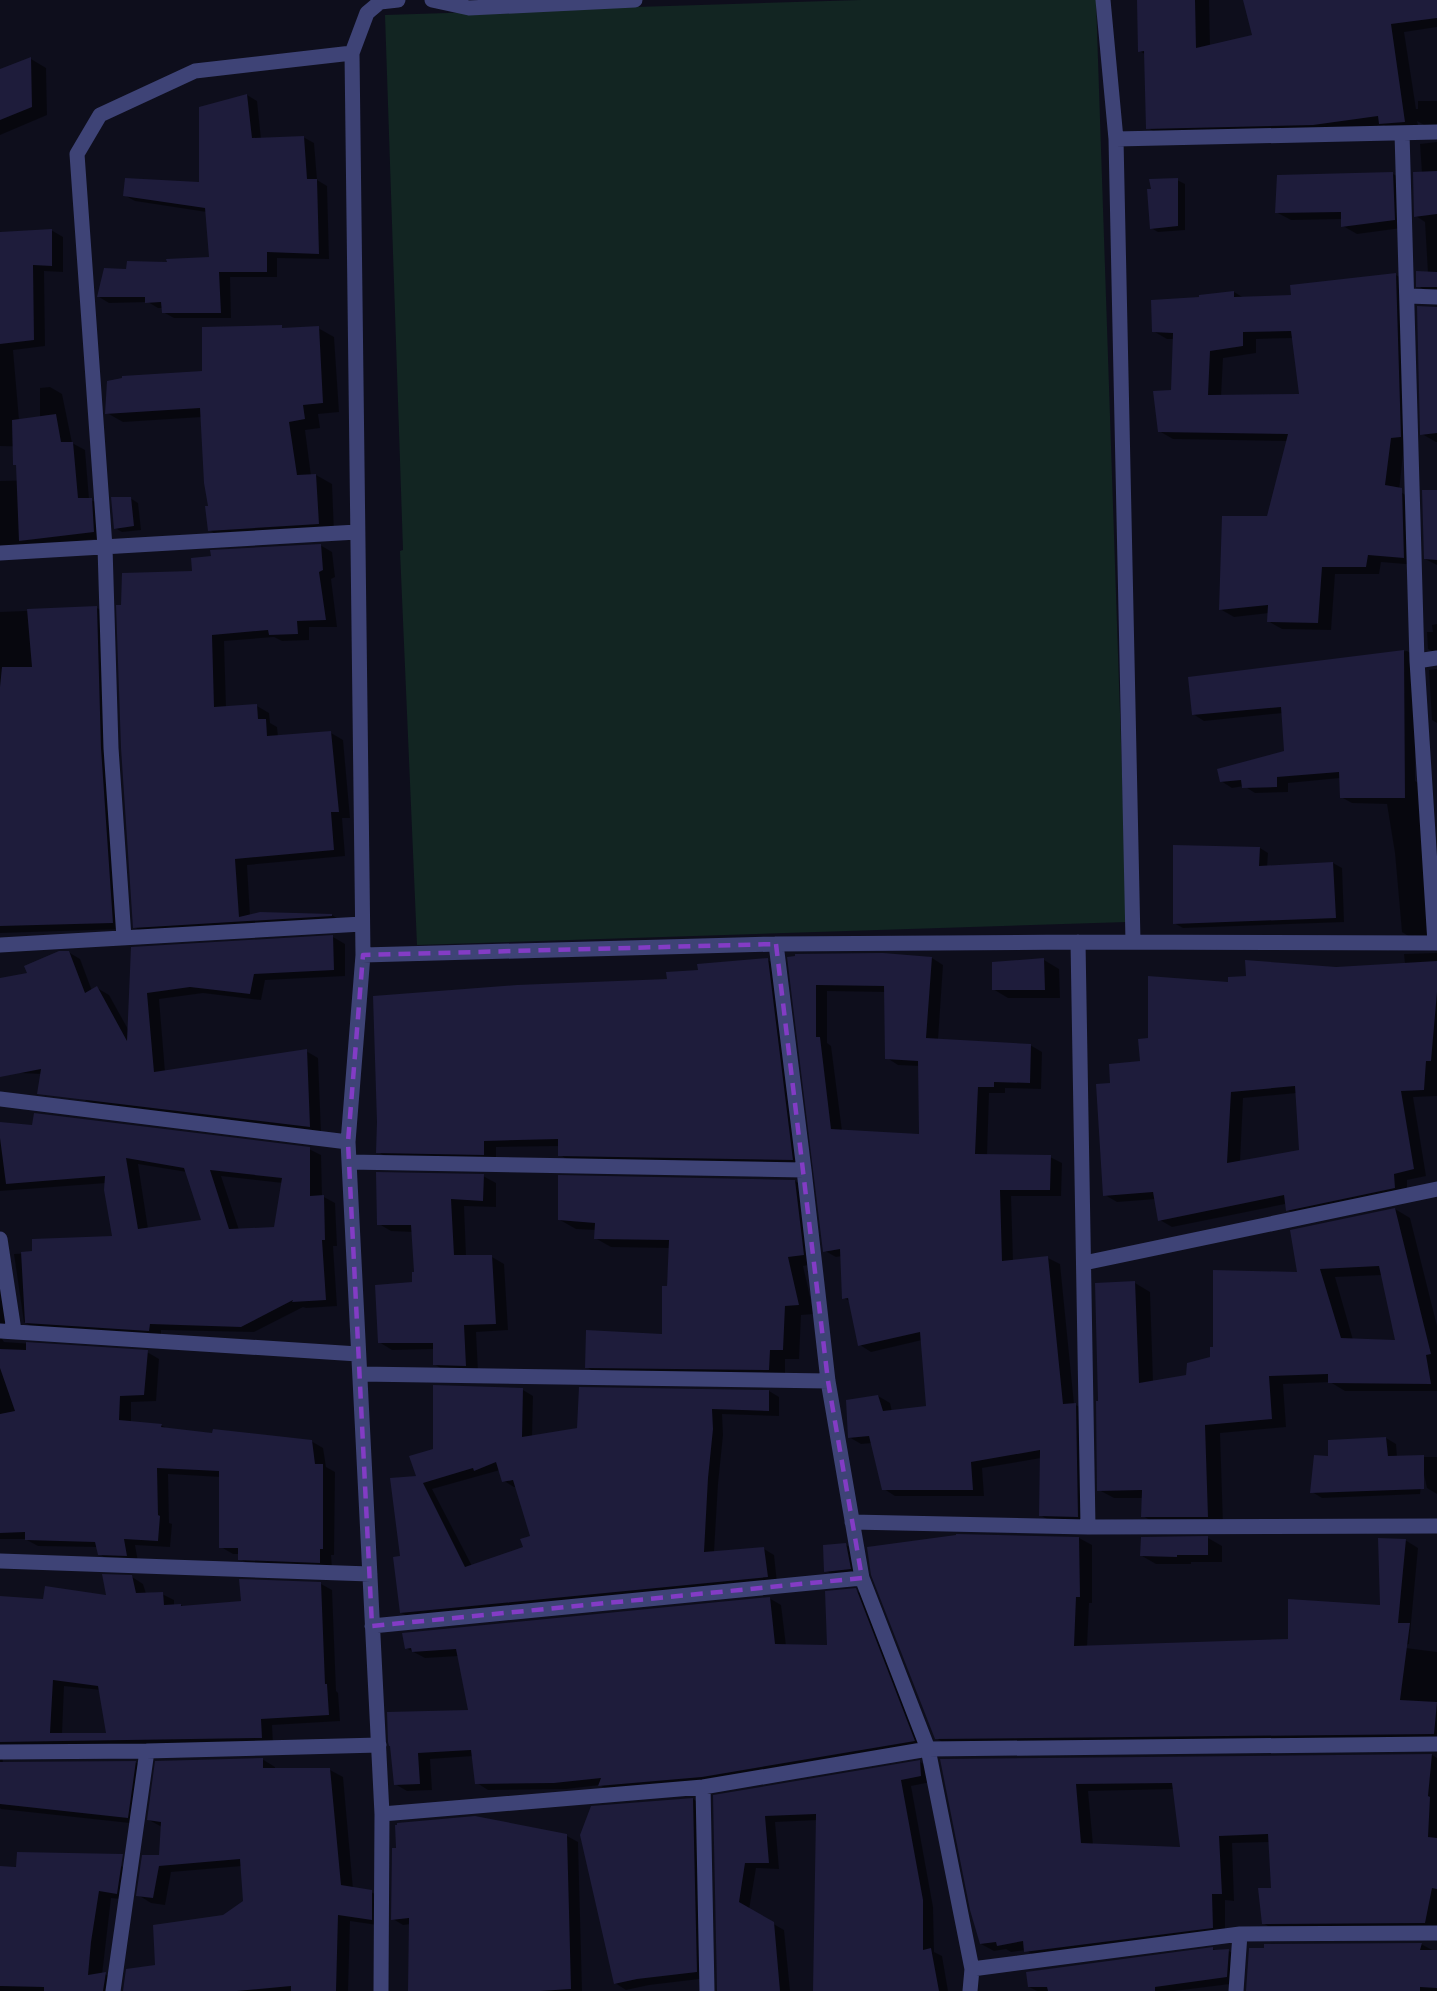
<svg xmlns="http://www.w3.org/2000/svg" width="1437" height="1991" font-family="'DM Sans',sans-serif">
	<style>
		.green { fill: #122522 }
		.shadow { fill: #0007; fill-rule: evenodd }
		.building { fill: #1e1c3b; fill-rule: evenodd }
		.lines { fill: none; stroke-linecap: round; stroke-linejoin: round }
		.minor { stroke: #3e4376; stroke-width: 15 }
		.marked { fill: none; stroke: #833cc5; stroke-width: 4.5; stroke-dasharray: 12 8; stroke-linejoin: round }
	</style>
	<rect width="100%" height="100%" fill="#0e0e1c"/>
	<path class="green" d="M861,0H1096L1127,922L417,945L400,551L403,550L385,15Z"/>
	<path class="shadow" d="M1138,0H1209L1210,46L1254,36L1258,0H1437V27L1404,32L1416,109H1418V101H1437V130H1433L1417,121L1419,129L1395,131L1384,125L1328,132L1162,136L1148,128L1146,55L1140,51Z
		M31,59L46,68L47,115L0,135V71Z
		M247,95L257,101L261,139L303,137L314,143L317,180L327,186L329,259L277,258V277H230L231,318H174L163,312V308H158L148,302L109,303L99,297L128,271L211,259L207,212L135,201L124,195L201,183Z
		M1437,142V294H1432L1418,286L1428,273L1425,222L1416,216L1422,173L1420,144Z
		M1393,174L1407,182L1409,227L1357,234L1343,226V219L1291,220L1276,212Z
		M1177,180L1185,184V230L1158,232L1151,228L1152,191Z
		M51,230L63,237V272L44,271L45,346L13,350L19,420L40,417V388L50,387L62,394L72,443L85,450L89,499L103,506L105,538L0,549V481L39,480L40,447L0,446V233Z
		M1396,275L1409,283L1404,445L1399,491L1407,496L1417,565L1381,562L1379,574H1335L1331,630L1282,629L1268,621L1269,613L1234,617L1220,609L1268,518L1288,441L1173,439L1159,431L1173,391L1175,339H1167L1153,331L1201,298V296L1234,292L1244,298L1292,297ZM1293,338L1301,396L1221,397L1223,358L1256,353V339Z
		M1437,307V442H1436L1422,434Z
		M318,328L334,337L339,412L318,414L320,428L305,430L311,476L316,475L332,484L334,533L225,539L209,530V507L202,417L123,422L107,413L204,372L203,329Z
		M130,498L138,503L141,530L122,532L115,528Z
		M1437,505V565L1425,559Z
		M320,545L332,552L335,577L331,579L337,627H309V640L282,641L274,637L224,641L226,708L257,706L269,713L270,723L277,727L278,737L331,733L343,740L350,818H342L345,856L247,865L250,916L332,915L343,922L146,934L134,927L194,573Z
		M97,608L108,614L124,929L0,933V612Z
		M1437,624V654L1428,649L1427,632H1433L1432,625Z
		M1407,651L1417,657L1415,729V781L1425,787L1435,939H1413L1402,932L1395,853L1387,804L1352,803L1341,797L1340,778L1288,783V792L1255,793L1244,786L1232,788L1221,781L1286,752L1283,713L1204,721L1193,714L1190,678Z
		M1437,669V723L1432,720L1429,670Z
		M1175,847L1260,848L1268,853L1267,867L1333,863L1342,868L1344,922L1183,928L1174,923Z
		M333,937L345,944V976L265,980L261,1000L203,993L159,999L165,1072L306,1051L318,1058L321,1133L94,1105L85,1100L125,1096V1078L0,1072V980L29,974L68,952L80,959L92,991L97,988L109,995L129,1031L133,949Z
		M1437,953V1096L1413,1097L1426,1176L1407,1180V1195L1300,1217L1288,1210L1285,1204L1172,1227L1160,1220L1156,1199L1117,1202L1105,1195L1112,1084L1142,1062L1150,1039L1230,984L1336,968L1405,964L1404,954ZM1297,1093L1300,1151L1240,1162L1243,1098Z
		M789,958H932L943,965L938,1040L1030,1045L1042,1052L1041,1089L1005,1088V1093H989L987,1156L1050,1157L1062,1163L1061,1196H1011L1013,1261L1048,1258L1060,1264L1074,1404L1087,1411L1089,1523L1052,1522L1040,1515L1041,1458L982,1468L984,1496H895L884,1489L872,1443L861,1444L849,1437L878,1396L890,1403L892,1412L928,1407L922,1340L871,1352L860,1345L851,1302L844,1298L842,1256L836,1257L825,1251ZM827,991L886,992L887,1058L898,1065L920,1066V1135L842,1131L831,1046L827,1043Z
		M768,960L780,967L805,1166L572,1162L560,1155V1146L496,1147V1161L390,1159L378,1152L668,980L700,971Z
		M1044,960L1059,969L1060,998H1008L993,989V964Z
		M0,1123L309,1149L321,1155L322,1196L335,1203L337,1246H333L337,1306L306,1308L303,1307L254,1332L161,1330V1337L36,1329L24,1322L14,1254L34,1253L114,1238L106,1183L0,1191ZM138,1164L187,1172L203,1221L148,1229ZM221,1176L283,1183L275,1229L239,1230Z
		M483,1176L496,1183V1207L464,1206L466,1256L492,1257L504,1264L508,1330L476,1332L478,1372H447L434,1364V1349L392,1350L379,1342L414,1283L416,1273L413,1232L391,1231L379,1224Z
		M795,1181L811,1190L819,1263L803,1266L814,1314L801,1315L799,1359H785V1379L602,1376L586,1367L663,1336L670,1248L611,1247L595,1238L596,1230L576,1229L560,1220Z
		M1395,1209L1410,1218L1437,1326V1391H1345L1330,1382L1283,1384L1286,1427L1220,1433L1223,1525H1158L1143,1516V1498H1114L1099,1490L1100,1403L1097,1285L1135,1283L1150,1292L1153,1382L1188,1376L1211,1358L1299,1274ZM1382,1275L1397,1341L1353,1340L1335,1277Z
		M0,1260L14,1328L2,1339L4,1342L147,1352L159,1359L156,1401L131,1402V1422L161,1425L169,1430L311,1441L323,1448L326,1467L335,1472L334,1555H331L332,1568L252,1566L240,1559V1554H233L221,1547V1477L168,1474L169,1523L172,1524L170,1547L135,1545L138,1562L111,1561L99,1554L98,1547L38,1546L25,1539H0Z
		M523,1390L533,1396L532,1437L769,1391L779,1397V1416L722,1414L723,1435L718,1484L714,1552L764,1549L774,1555L777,1583L412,1618L401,1613V1557L418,1478L434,1450ZM500,1470L504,1481L514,1487H516L532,1537L525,1548L472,1566L432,1489Z
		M1386,1438L1396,1444L1397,1457H1437V1494L1427,1488L1423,1470L1420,1494L1322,1498L1312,1492L1329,1457Z
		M1079,1538L1092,1545V1603H1089L1087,1647L1290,1641L1381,1606L1405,1540L1418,1548L1409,1644L1398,1647L1437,1652V1741L949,1746L936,1738Z
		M1208,1538L1222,1546V1562H1191V1564H1156L1142,1556Z
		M846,1545L853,1549L857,1573L833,1575L826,1571Z
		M132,1577L143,1584L146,1594H162L174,1600V1606L181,1605L184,1607L242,1603L321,1584L332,1590L336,1691L338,1693L340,1721L272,1725L273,1744L2,1754L3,1763L135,1762L147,1769L139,1824L1,1809L0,1808V1598L44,1601L108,1597ZM64,1686L101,1690L108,1734H62Z
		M855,1590L867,1597L925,1748L714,1783L611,1792L600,1785L566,1789L488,1790L477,1783L473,1756L430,1759L432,1790L407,1791L395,1784L392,1746L470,1711L459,1656L425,1658L406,1648L769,1598L781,1605L786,1646L828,1647Z
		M1432,1755L1437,1758V1930L1276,1931L1263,1923L1272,1890L1270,1842L1232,1843L1234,1901L1225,1900V1934L1039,1959L1026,1950L1011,1952L1006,1949L994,1951L981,1944L942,1760ZM1175,1789L1181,1848L1093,1845L1088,1791Z
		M262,1759L275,1767V1770H330L343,1777L353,1889L371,1892L384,1899V1926L350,1921L348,1991H123L245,1902L242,1866L171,1872L165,1905L151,1903L138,1895L160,1857L162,1827L149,1820Z
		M920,1762L931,1768V1782L911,1786L933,1907L934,1952L942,1956L948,1991H814L818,1820L775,1822L779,1869L756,1868L749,1910L784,1930L790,1991H717L714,1796Z
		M693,1799L704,1806L708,1978L649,1985L626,1990L615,1983L592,1808Z
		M475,1818L567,1836L578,1842L582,1991H410L411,1924L403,1925L393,1919Z
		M121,1866L133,1873L130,1900L111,1898L102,1975L105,1974L118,1981L117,1991H0V1867Z
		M1421,1944L1434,1951H1437V1991H1247Z
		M1213,1949L1217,1951H1229L1239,1957L1238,1983L1174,1991H1037L1029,1987Z"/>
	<path class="building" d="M1137,0H1195L1196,48L1252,35L1243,0H1437V18L1391,24L1405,122L1379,124L1378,116L1313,125L1146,129L1144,51L1138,52Z
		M31,57L32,107L0,120V69Z
		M247,94L252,138L304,136L307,179H317L319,254L267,252V272H219L221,313H162L161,302L145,303V297H97L104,268L126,269L127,261L167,262L166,259L209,257L205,208L123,196L125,178L199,182V107Z
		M1437,171V214L1414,217L1413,172Z
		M1393,172L1395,220L1341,227V212L1275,213L1277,175Z
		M1178,178V226L1150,229L1147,189H1151L1149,179Z
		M52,229V266L33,265L34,340L0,344V232Z
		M1416,271L1437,272V287H1416Z
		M1396,273L1401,437L1391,438L1385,485L1402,488L1404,558L1368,555L1366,567H1322L1318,623L1267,622L1268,605L1219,610L1222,516H1267L1288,434L1158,432L1153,391L1171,390L1173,333L1152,332L1151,300L1199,297V295L1234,291V297L1291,295L1290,285ZM1291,331L1299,394L1208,395L1210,351L1243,346V332Z
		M1417,306L1437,307V433L1420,435Z
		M282,325V328L319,326L323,403L303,405L305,419L289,422L297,475L316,474L319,524L208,531L205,506H208L204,483L200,408L105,414L107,381L122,378V376L202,371V327Z
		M56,414L61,442H73L78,498H92L94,532L19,541L16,465H13L12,420Z
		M1422,490H1437V560L1424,559Z
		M111,497H131L134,526L114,529Z
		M321,544L323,570L319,572L326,620L297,621L298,634L269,635L268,630L212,635L214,707L257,704L258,719H266L267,736L331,731L339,812H331L334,850L235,859L239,917L260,912L332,914V916L133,928L121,748L116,605H121L122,573L192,571L191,558L211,556L210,550Z
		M97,606L101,748L113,923L0,926V687L2,667H32L27,609Z
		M1404,650L1405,798H1340L1339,772L1277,777V787L1242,788L1241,780L1220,782L1217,769L1284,751L1281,707L1192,715L1188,677Z
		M1173,845L1260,847L1259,866L1333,862L1336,918L1173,924Z
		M333,935L334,970L254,974L250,994L190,987L147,993L154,1072L307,1049L310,1127L37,1094L41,1069L0,1077V978L27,973L24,966L59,951H69L85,993L97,986L127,1041L131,947Z
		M883,953L932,957L926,1038L1031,1044L1030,1083L994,1082V1087H978L975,1154L1051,1155L1050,1190H1000L1002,1261L1048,1256L1063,1404L1076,1403L1078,1517L1039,1516L1040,1450L971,1462L973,1490H882L869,1436L848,1438L846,1400L878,1395L883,1411L926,1406L920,1332L858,1346L848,1298L842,1299L840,1249L823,1252L787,957L795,956V954ZM816,985L884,986L885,1059L918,1061L919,1134L831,1129L820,1037H816Z
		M768,958L793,1160L558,1156V1139L484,1141V1155L376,1153L377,1122L373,996L517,985L667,979L666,972L698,970L697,964Z
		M1044,958L1045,990H992V962Z
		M1245,960L1336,967L1437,961V992L1431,1061H1426L1424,1090L1401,1091L1414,1169L1394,1174L1395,1188L1286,1211L1284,1195L1158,1221L1153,1192L1103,1196L1096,1084L1110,1083L1109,1064L1140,1061L1138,1039L1148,1038V976L1228,982V977L1246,976ZM1295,1086L1299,1150L1227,1163L1231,1092Z
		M34,1113L310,1147V1196L324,1195L325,1240H322L326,1300L292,1302L293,1300L241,1327L150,1324L149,1331L25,1323L21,1252L32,1251V1239L112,1236L104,1190L105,1176L6,1184L0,1138V1122L32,1125ZM126,1158L184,1168L201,1220L138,1229ZM210,1170L282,1178L274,1227L229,1229Z
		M376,1172L484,1174L483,1201L451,1199L454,1255H492L496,1324L464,1325L466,1366L433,1365V1343H378L375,1285L412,1282V1272H414L411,1225H377Z
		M558,1175L795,1180L804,1255L788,1257L799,1305L785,1306L783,1350H770L769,1370L585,1368L586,1330L662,1334V1286H667L669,1240L594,1239L595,1223L558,1220Z
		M1395,1208L1431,1354L1426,1355L1431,1384L1328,1383V1374L1269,1376L1272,1419L1205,1425L1208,1517H1141L1142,1490L1097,1491L1096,1401H1098L1095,1283L1135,1281L1139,1383L1186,1375L1187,1363L1210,1357V1347H1213V1270L1297,1272L1290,1230ZM1379,1266L1395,1340L1341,1338L1320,1269Z
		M26,1342L148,1350L144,1395L120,1396L119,1420L162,1424L161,1427L212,1433L213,1429L312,1440L315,1464H323V1549H320V1563L238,1560V1548H219V1471L157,1468L158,1515L160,1516L158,1541L124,1539L127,1556L98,1555L95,1542L25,1540V1532L0,1533V1414L15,1411L0,1368V1349L26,1350Z
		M433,1385L523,1388L522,1437L577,1428L579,1387L769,1390V1411L712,1409L713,1429L708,1478L704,1552L764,1547L768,1577L400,1613L393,1557L400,1556L390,1478L416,1476L409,1456L433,1449ZM496,1462L502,1482L513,1480L530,1536L520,1539L523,1547L465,1567L423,1483L473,1468L474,1471Z
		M1386,1437L1388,1456L1424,1455V1489L1310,1493L1314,1455L1328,1456V1440Z
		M956,1534L1079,1537L1080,1597H1076L1074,1646L1288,1639V1599L1380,1605L1378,1538L1406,1539L1398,1623H1410L1400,1700L1437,1702L1434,1734L935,1739L871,1575L867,1547L956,1535Z
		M1208,1536V1555H1177V1557L1140,1556L1141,1537Z
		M846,1543L851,1569L824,1572L823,1545Z
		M102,1574L132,1575L136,1593L163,1592L164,1605L181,1604V1606L241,1601L239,1579L321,1582L325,1684H327L329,1715L261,1719L262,1738L0,1742V1596L43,1599L45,1586L106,1595ZM53,1680L98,1686L106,1733H50Z
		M856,1588L915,1741L702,1777L598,1786L601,1778L554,1783L475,1784L471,1750L418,1753L420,1784L394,1785L390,1746H389L388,1742L387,1712L468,1710L456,1649L412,1652L411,1648L405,1649L402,1633L770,1597L775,1644L827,1645L825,1591Z
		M1432,1754L1428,1796L1430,1797L1428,1837L1437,1838V1889L1432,1888L1425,1923L1262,1924L1258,1888H1271L1268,1834L1219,1836L1222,1894H1212L1213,1928L1024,1952L1023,1941L997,1946L996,1942L980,1944L970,1910L940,1759ZM1172,1783L1180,1847L1081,1843L1076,1784Z
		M263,1758V1768H330L341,1885L372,1890V1920L338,1915L336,1991H291V1986L237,1991H123L126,1969L155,1965L153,1925L223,1915L243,1901L240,1859L159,1866L153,1898L136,1896L142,1855H159L161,1822L147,1820L155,1761Z
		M920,1760L921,1776L901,1780L923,1900V1950L931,1948L939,1991H813L816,1814L765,1816L769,1863H745L739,1902L774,1922L780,1991H717L713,1795Z
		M136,1761L128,1818L0,1804V1762Z
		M693,1798L697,1972L637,1979L614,1984L580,1835L591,1806Z
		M475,1816L567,1834L571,1989L540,1991H408L409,1918L391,1920L392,1848H396L395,1825H397V1823Z
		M17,1852L123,1854L117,1894L99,1891L91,1942L88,1975L106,1972L103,1991H44V1987L0,1986V1866L16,1867Z
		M1422,1943L1420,1950H1437V1988L1420,1987V1991H1246L1249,1948H1264V1944Z
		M1213,1947V1950L1229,1949L1227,1977L1155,1987V1991H1048L1047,1987H1028L1026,1972Z"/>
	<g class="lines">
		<path class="minor" d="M432,0L469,8L635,0
			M1103,0L1116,139L1133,942
			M1402,133L1417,661L1435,943
			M1116,139L1437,132
			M1408,296L1437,297
			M0,553L357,532
			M1417,661L1437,658
			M124,938L111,748L105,547L77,154L100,115L195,71L352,53
			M1078,942L1088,1527
			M776,944L804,1170L828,1381L862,1578L928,1749L972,1969L970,1991
			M0,945L362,924
			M363,955L776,944L1078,942L1437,943
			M0,1099L348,1142
			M349,1162L804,1170
			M0,1239L14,1331
			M1084,1263L1437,1189
			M0,1331L358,1354
			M360,1374L828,1381
			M852,1522L1088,1527L1437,1526
			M0,1561L370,1574
			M372,1626L862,1578
			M0,1752L147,1751L379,1745
			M703,1787L707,1991
			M382,1814L703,1787L928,1749L1437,1744
			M972,1969L1240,1934L1437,1933
			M113,1991L147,1751
			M381,1991L382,1814L348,1142L363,955L352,53L367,13L380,2L398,0
			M1236,1991L1240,1934"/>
	</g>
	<path class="marked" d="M776,944L828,1381L862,1578L372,1626L348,1142L363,955Z"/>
</svg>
